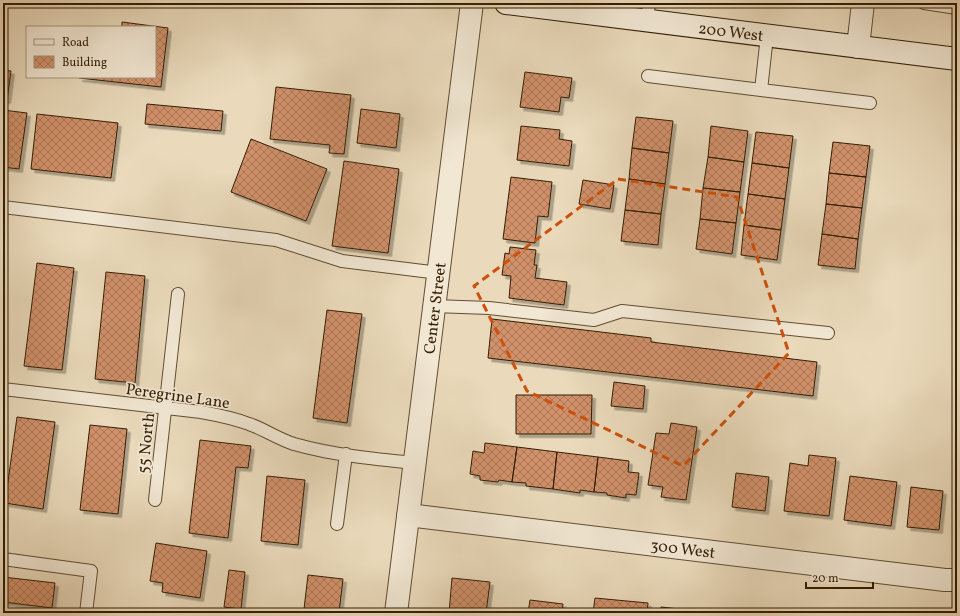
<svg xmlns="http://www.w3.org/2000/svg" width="960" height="616" font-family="Vollkorn,serif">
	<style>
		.building { fill: url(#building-cross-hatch); stroke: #331e04; filter: url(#shadow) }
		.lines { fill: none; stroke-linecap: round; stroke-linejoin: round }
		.lane-casing { stroke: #614d32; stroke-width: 14 }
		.street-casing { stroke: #614d32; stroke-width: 24 }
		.secondary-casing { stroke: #331e04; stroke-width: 24 }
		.lane { stroke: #f1e7d3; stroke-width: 12 }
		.street { stroke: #f1e7d3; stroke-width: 22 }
		.secondary { stroke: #f1e7d3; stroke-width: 22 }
		.marked { fill: none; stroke: #cd500b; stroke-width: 3; stroke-dasharray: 8 5; stroke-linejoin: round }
		.labels { text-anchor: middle; stroke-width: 3.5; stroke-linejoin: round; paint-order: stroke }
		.street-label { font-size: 16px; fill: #331e04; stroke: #f1e7d3 }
	</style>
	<defs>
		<pattern id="building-cross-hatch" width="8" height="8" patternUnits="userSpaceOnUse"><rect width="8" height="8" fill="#d1916b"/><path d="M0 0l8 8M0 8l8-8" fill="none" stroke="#aa7656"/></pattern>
		<filter id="shadow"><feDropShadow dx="3.5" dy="3.5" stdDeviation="0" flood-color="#0004"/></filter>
	</defs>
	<rect width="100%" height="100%" fill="#eadabb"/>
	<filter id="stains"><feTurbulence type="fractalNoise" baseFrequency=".005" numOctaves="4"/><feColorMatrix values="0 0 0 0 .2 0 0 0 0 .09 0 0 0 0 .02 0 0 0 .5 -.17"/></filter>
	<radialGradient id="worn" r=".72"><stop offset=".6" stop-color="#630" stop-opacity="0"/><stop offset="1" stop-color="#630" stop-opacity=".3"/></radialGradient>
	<path class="building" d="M122,22L168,28L161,87L79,78V77H155V27H122Z
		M3,70L11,71L7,100H3Z
		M525,72L572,78L569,98L561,97L559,112L520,107Z
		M276,87L351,95L344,154L329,153L330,145L270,139Z
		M147,104L223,111L221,131L145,124Z
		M361,109L400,114L396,148L357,143Z
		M3,110L27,113L19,169L3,167Z
		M37,114L118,123L111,178L31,169Z
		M636,117L673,121L669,153L632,148Z
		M521,126L560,130L559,139L572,141L569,166L517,160Z
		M711,126L748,131L744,162L708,157Z
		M756,132L793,136L789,168L752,163Z
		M251,139L327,169L306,221L231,192Z
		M833,142L870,146L866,177L829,173Z
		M632,148L669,153L665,184L629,179Z
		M708,157L744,162L740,192L703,188Z
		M344,161L399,169L388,253L332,246Z
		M752,163L789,168L785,199L748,194Z
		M829,173L866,177L862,208L826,204Z
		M511,177L552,182L548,217L538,216L535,243L503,239Z
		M629,179L665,184L661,214L625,210Z
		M583,180L614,185L610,209L579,204Z
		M703,188L740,192L736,223L700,219Z
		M748,194L785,199L781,230L744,225Z
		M826,204L862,208L858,239L822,234Z
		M625,210L661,214L658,245L621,241Z
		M700,219L736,223L732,254L696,249Z
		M744,225L781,230L777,260L741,255Z
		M822,234L858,239L855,269L818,265Z
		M510,247L536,250L534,265H537L535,278L567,282L564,305L509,298L511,276L502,275L505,253L509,254Z
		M37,263L74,268L62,370L24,366Z
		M106,272L145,276L135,383L95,379Z
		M327,310L362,314L347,423L313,418Z
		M492,319L651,338V342L817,362L813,396L488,358Z
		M614,382L645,386L643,409L611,406Z
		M516,395H592L591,434H516Z
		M17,417L55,422L43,509L5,503Z
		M671,423L697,427L686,500L661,497L663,487L648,485L656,433L669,434Z
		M90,425L127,429L118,514L80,510Z
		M200,440L251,446L248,468L236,467L228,538L189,533Z
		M485,443L517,447L512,482L499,480L498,482L480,480V476L470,474L473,451L484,453Z
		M517,447L557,452L553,489L526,486V483L512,482Z
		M557,452L598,457L594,492L580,490V493L553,489Z
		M809,455L836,458L829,516L784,511L790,463L808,466Z
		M598,457L629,461L628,472L639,473L636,495L626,494V498L607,495V493L594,492Z
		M736,473L769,477L765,511L732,507Z
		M267,476L305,480L298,545L261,541Z
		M850,476L897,482L891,526L844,520Z
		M911,487L943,491L939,530L907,527Z
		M156,543L207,551L200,598L162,592L163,583L150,581Z
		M229,570L245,572L241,609L224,607Z
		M308,575L343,579L339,613L304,609Z
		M3,577L55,583L52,608L3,602Z
		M452,578L490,582L486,613H449Z
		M595,598L648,603L647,613H593Z
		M530,600L563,604L562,613H528Z
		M661,607L716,613H661Z"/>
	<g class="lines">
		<defs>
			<path id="lane" d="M924,3L957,8
				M647,21L649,3
				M648,76L761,90L767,36
				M761,90L870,103
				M3,207L276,240L342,261L439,273
				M434,306L489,308L594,320L622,311L828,333
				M3,389L201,412C218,415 233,418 249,424C264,429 278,439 294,444C333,455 374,459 415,463
				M155,500L178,294
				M337,524L346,454
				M3,559L91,571L86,613"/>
			<path id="street" d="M858,47L863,3
				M408,515L945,580H957
				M396,613L472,3"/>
			<path id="secondary" d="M506,3L957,59"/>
		</defs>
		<use href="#lane" class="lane-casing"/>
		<use href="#street" class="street-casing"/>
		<use href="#secondary" class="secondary-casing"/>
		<use href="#lane" class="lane"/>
		<use href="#street" class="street"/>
		<use href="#secondary" class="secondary"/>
	</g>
	<path class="marked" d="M618,179L737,197L789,353L683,466L527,391L474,286Z"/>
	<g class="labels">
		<g class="street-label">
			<text transform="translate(731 31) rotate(7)" y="6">200 West</text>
			<text transform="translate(434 308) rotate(-83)" y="6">Center Street</text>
			<text transform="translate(178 395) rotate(8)" y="6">Peregrine Lane</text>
			<text transform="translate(145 443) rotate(-84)" y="6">55 North</text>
			<text transform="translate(683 548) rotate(7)" y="6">300 West</text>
		</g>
	</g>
	<rect width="960" height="616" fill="none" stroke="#eadabb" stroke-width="16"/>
	<rect x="4" y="4" width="952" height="608" fill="none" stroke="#331e04" stroke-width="2"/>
	<rect x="8" y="8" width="944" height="600" fill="none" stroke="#331e04"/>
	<rect x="26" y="26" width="130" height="52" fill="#f1e7d3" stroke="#a59780"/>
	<rect x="34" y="39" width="20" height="6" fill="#f1e7d3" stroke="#a59780"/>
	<text x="62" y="46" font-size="12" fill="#331e04">Road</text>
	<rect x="34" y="56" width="20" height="12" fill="url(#building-cross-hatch)" stroke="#a59780"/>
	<text x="62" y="66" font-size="12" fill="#331e04">Building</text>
	<path d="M806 582v6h67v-6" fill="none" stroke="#331e04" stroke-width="2"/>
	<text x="812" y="582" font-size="12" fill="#331e04" stroke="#f1e7d3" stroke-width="3" paint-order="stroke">20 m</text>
	<rect width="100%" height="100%" filter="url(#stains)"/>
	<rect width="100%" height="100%" fill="url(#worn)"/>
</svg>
